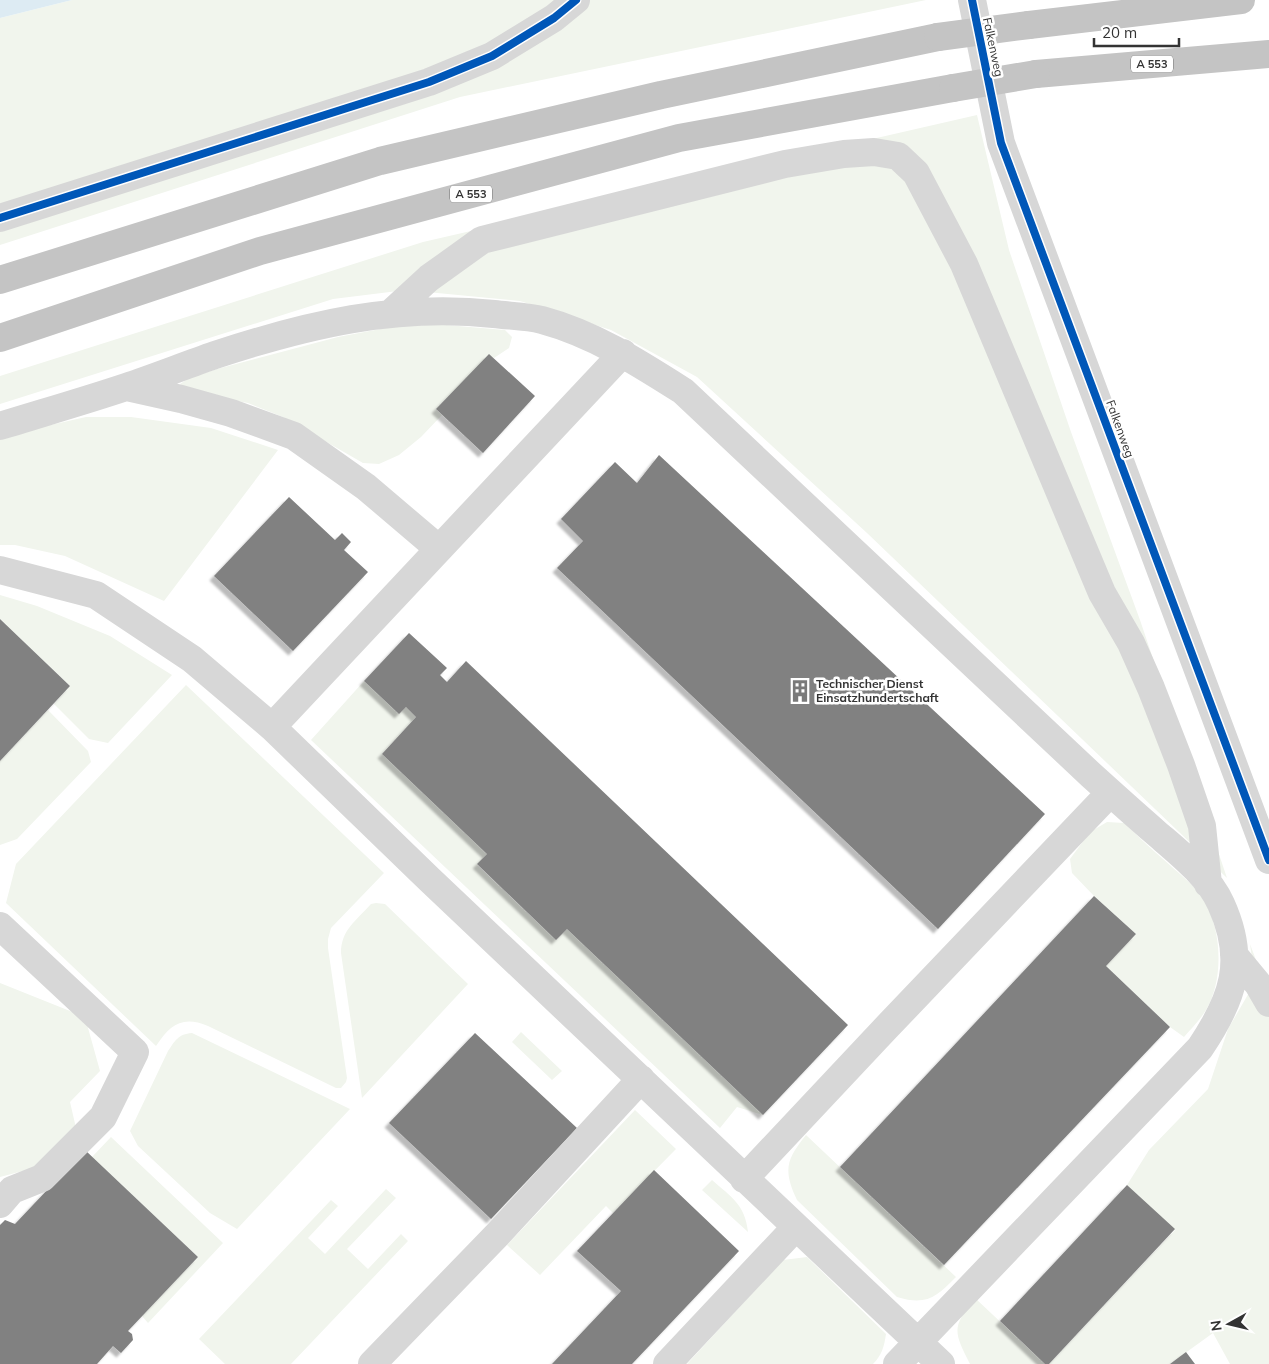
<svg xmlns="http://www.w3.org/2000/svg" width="1269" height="1364" font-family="Mulish,sans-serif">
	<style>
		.green { fill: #f1f5ed }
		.water { fill: #ddebf3 }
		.building { fill: #818181; filter: url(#shadow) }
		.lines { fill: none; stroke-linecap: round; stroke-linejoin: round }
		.minor { stroke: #d7d7d7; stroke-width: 28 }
		.highway { stroke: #c4c4c4; stroke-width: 28 }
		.highway-bridge { stroke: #c4c4c4; stroke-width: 28 }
		.cycleway-casing { stroke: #fff; stroke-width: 11 }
		.cycleway { stroke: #0057b8; stroke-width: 8 }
		.labels { text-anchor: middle; stroke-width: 5; stroke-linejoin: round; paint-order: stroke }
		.shield { fill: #fff; stroke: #707070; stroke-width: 1 }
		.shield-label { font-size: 11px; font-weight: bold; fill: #333 }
		.street-label { font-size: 12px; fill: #333; stroke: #fff }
		.poi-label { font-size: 12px; font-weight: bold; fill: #333; stroke: #fff; text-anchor: start }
	</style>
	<defs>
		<filter id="shadow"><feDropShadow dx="-4.5" dy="4.5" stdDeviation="1" flood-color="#0004"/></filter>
	</defs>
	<rect width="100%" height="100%" fill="#fff"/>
	<path class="green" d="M72,0H926L460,97L0,245V18Z
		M977,115L1009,250L1071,432L1140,620L1227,878L867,533L697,377L611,330L520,301L406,290L333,299L0,404V376L423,242Z
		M435,324L505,330L512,337L509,348L494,358L489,355L436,409L442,415L421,437L399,455L379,464L363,463L283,417L248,403L185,391L180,384L189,378L217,369L338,337L391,327Z
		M86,417H131L211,428L278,450L164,601L65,556L15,545H0V439L37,428Z
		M0,595L37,606L110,636L172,675L108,743L89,739L54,704L70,686L0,619Z
		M364,681L399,714L406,707L416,717L382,754L487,854L477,865L556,940L567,929L763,1115L737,1107L720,1128L311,740Z
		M186,685L384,873L331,928L328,939V948L347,1078L346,1082L341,1088H336L208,1026C182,1015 170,1025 156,1046L6,903L16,864Z
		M48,710L88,751L91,762L17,839L0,845V761Z
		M1107,822L1124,823C1137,835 1150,848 1163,859C1177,872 1194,884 1204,900C1222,930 1224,980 1206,1010C1200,1020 1191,1029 1184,1037L1170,1027L1106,966L1136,934L1094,896L1072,873L1070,859L1090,832Z
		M376,903L385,904L468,984L362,1098L341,953C341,930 356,921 371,904Z
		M1250,944L1269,995V1364H1230L1213,1333L1170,1364H1049L1175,1230L1127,1185L1149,1150L1208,1089L1228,1029L1250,991L1253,966Z
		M0,983L85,1017L100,1071L70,1102L76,1128L38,1167L0,1177Z
		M521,1032L562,1071L552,1080L512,1042Z
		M192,1033L350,1109L237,1229L210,1213L138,1146L130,1131L168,1051C175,1041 178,1034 192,1033Z
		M635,1110L676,1149L613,1213L606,1206L540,1275L507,1245Z
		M806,1135L956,1277C936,1297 927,1306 897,1297L797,1200C783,1170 786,1160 806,1135Z
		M111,1137L223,1243L148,1323L142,1316L198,1257L92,1157Z
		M712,1180C731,1197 745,1204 748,1232L702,1190Z
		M386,1189L396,1198L347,1249L368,1269L401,1234L408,1241L291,1364H225L199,1339L331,1200L338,1206L308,1238L325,1254Z
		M807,1257L886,1334C884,1347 882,1355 873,1364H687L783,1260Z
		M975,1298L1045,1364H970C953,1331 952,1327 975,1298Z"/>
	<path class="water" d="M0,0H72L0,18Z"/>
	<path class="building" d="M489,354L535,396L483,453L436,409Z
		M659,455L1045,814L938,929L557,568L583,541L561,519L615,462L637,483Z
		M289,497L335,540L342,533L351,542L344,550L368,572L293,651L214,576Z
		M0,619L70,686L0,761Z
		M409,633L447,668L440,675L447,682L466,661L848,1025L763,1115L567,929L556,940L477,864L487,854L382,754L416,717L406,707L399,714L364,681Z
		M1094,896L1136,934L1106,966L1170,1027L944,1265L840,1167Z
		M475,1033L577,1128L491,1219L389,1123Z
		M85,1150L198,1257L128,1331L132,1334L133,1340L121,1353L113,1346L97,1364H0V1225L5,1220L15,1224Z
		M654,1170L739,1251L632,1364H552L621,1291L577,1251Z
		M1127,1185L1175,1229L1049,1364H1045L1000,1321Z
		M1186,1352L1195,1364H1170Z"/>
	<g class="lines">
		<path class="minor" d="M972,0L1001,143L1269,860
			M0,218L429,82L492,56L554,18L576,0
			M392,312L429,278L482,240L785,164L844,154L874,152L898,156L916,173L964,264L1102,593L1131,643L1151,688L1181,765L1202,826L1208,884
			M127,387L181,399L231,413L294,436L366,487L439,549
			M0,426C42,413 84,401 126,387C156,377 186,365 215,355C306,325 397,303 494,314C509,316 527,316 542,320C594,334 639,363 683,391C819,519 955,647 1091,775C1112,794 1133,813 1155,832C1178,852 1208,875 1221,904C1247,961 1233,999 1200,1048L897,1364
			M0,570L96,595L192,659L272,727L429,879L941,1364
			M272,727L623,353
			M0,926L135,1052L103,1117L42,1178L12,1190L0,1204
			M1234,955L1258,984L1269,1003
			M744,1179L884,1030L1110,793
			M372,1364L497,1235L641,1079
			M667,1364L795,1228"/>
		<path class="highway" d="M1029,25L1241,0
			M1036,74L1269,54
			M0,280L380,161L661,95L938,37
			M0,338L260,251L679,138L953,88"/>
		<path class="highway-bridge" d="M938,37L1029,25
			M953,88L1036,74"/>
		<defs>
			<path id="cycleway" d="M972,0L1001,143L1269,860
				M0,218L429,82L492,56L554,18L576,0"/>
		</defs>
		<use href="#cycleway" class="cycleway-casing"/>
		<use href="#cycleway" class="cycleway"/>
	</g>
	<defs>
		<symbol id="building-bare" viewBox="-9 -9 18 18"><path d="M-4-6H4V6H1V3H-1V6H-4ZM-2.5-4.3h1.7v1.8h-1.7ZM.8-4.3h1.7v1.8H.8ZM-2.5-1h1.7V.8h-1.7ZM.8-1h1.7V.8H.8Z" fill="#7a7a7a" stroke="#fff" stroke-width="2.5" paint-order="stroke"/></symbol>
	</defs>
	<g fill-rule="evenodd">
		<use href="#building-bare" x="784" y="675" width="32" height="32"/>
	</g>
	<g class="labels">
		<g class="shield">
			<rect x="1131" y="55.5" width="42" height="17" rx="4"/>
			<rect x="450" y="185.5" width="42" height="17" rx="4"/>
		</g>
		<g class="shield-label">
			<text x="1152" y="68">A 553</text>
			<text x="471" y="198">A 553</text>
		</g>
		<g class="street-label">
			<text transform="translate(993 47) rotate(78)" y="4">Falkenweg</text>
			<text transform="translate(1120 429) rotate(70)" y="4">Falkenweg</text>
		</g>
		<g class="poi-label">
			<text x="816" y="688">Technischer Dienst<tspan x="816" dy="14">Einsatzhundertschaft</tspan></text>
		</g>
	</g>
	<g transform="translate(1229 1324) rotate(262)" stroke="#ffffff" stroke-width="4" paint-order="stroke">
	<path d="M0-4L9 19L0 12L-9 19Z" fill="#333333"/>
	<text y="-8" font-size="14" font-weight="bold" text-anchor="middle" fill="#333333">N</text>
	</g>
	<path d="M1094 38v8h85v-8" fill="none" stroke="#333333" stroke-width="2.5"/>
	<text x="1102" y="38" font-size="15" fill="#333333" stroke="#ffffff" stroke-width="4" paint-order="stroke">20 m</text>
</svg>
